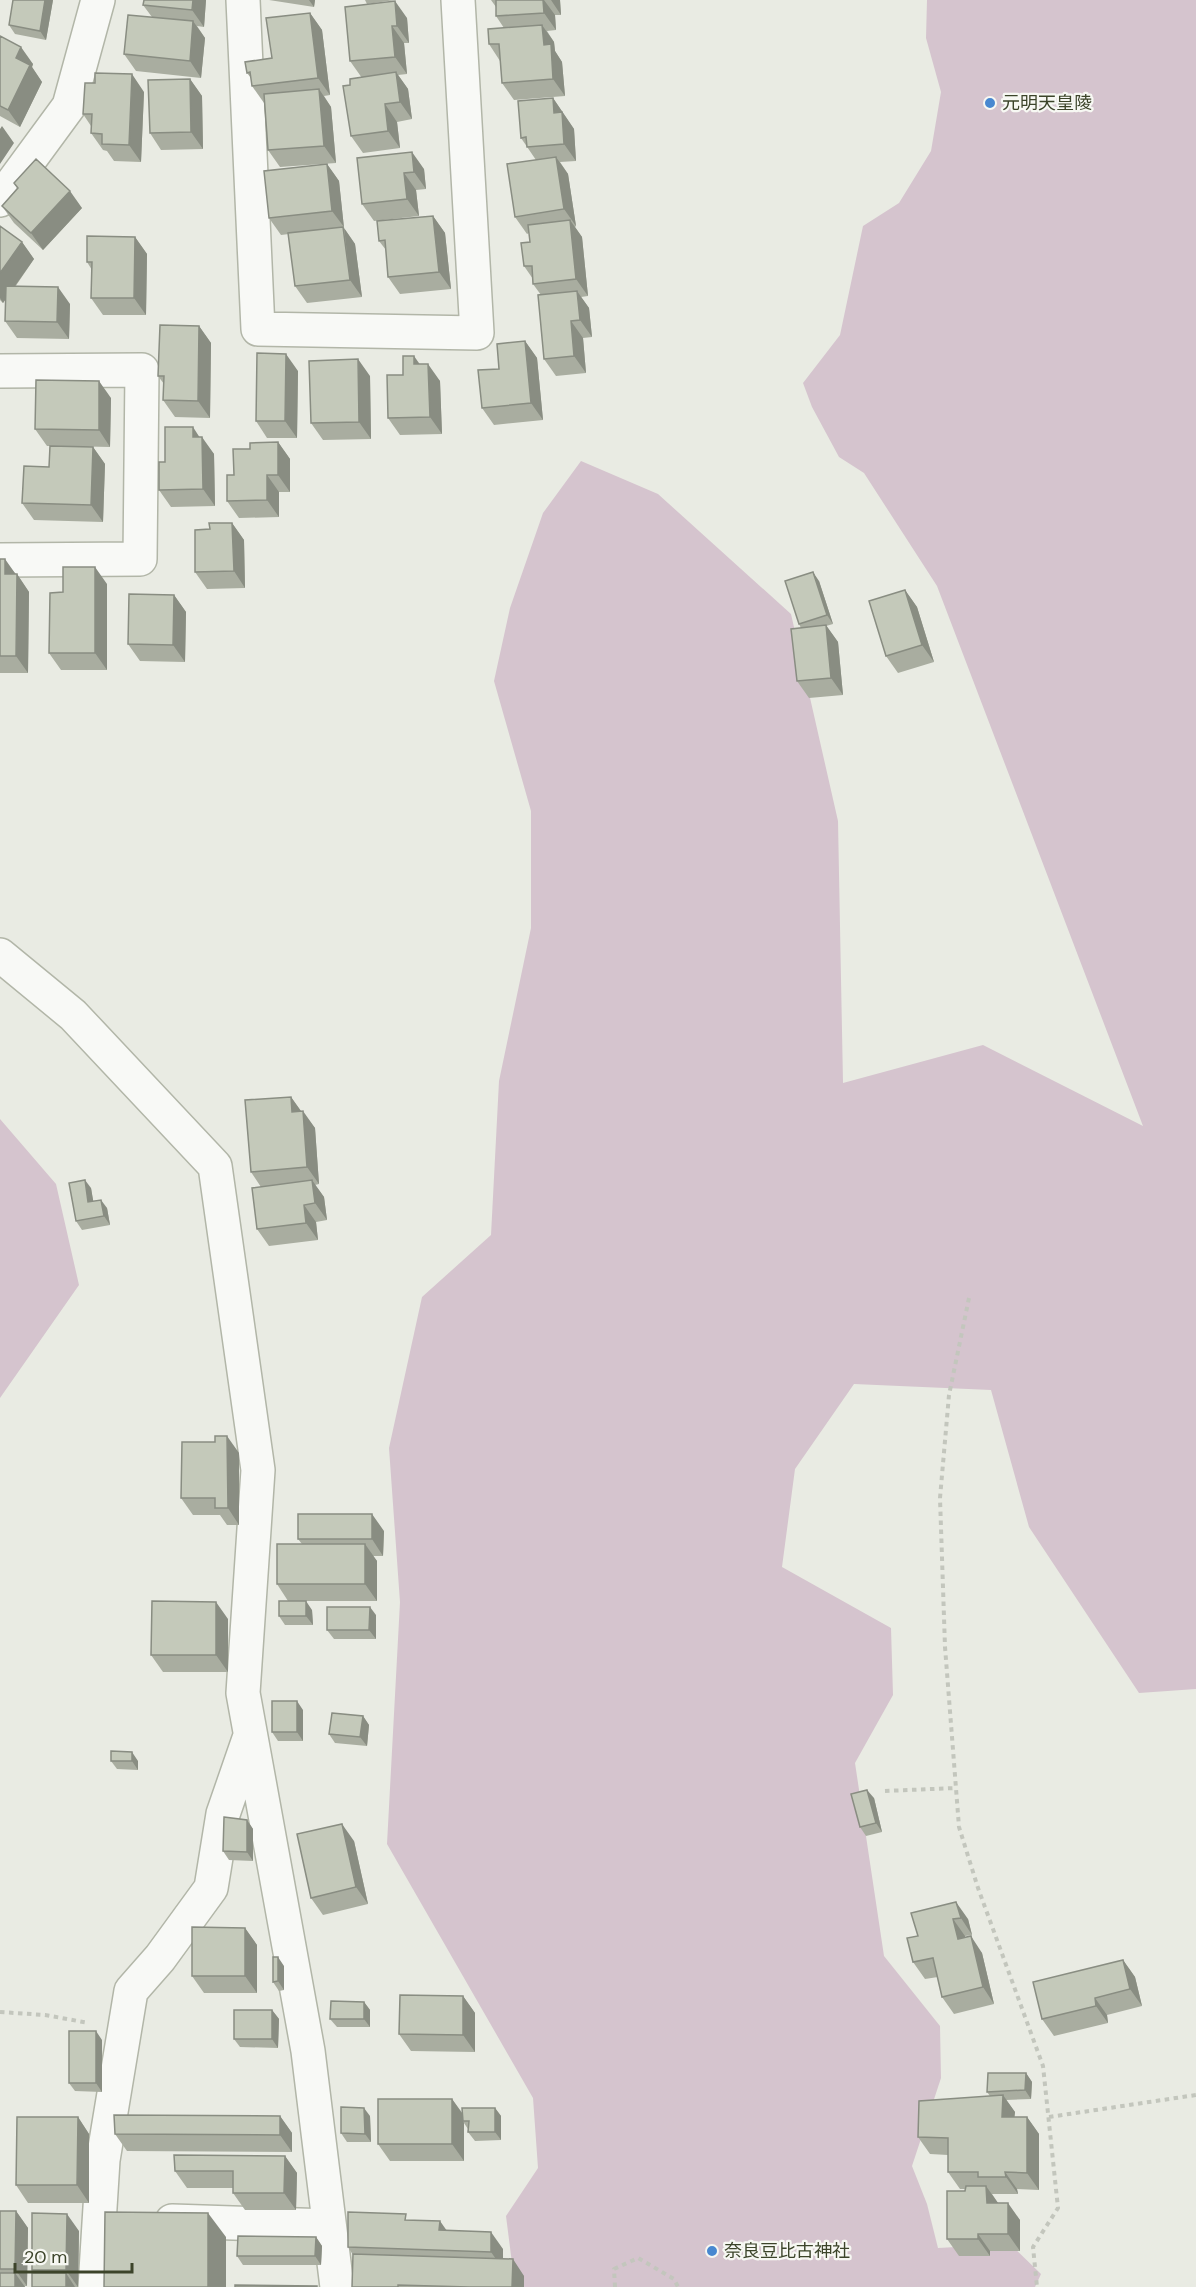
<svg xmlns="http://www.w3.org/2000/svg" width="1196" height="2287" font-family="'DM Sans','Noto Sans JP',sans-serif">
	<style>
		.green { fill: #d5c4ce }
		.lines { fill: none; stroke-linecap: round; stroke-linejoin: round }
		.street-casing { stroke: #b2b6a8; stroke-width: 36 }
		.path { stroke: #c3c6bd; stroke-width: 4; stroke-dasharray: 4.5 4.5; stroke-linecap: butt }
		.street { stroke: #f8f9f6; stroke-width: 33 }
		.wall { fill: #a9ada0 }
		.shaded-wall { fill: #898d82 }
		.building { fill: #c4c9ba; stroke: #898d82; stroke-width: 1.5 }
		.poi-dot { fill: #4888d0; stroke: #f7f8f3; stroke-width: 2 }
		.labels { text-anchor: middle; stroke-width: 4.5; stroke-linejoin: round; paint-order: stroke }
		.poi-label { font-size: 18px; fill: #3c442a; stroke: #f7f8f3; text-anchor: start }
	</style>
	<rect width="100%" height="100%" fill="#e9ebe3"/>
	<path class="green" d="M927,0H1196V1689L1139,1693L1029,1527L991,1390L854,1384L795,1469L782,1567L891,1628L893,1695L855,1763L884,1956L940,2026L941,2078L912,2166L927,2204L938,2248L1010,2244L1041,2274L1035,2287H515L506,2216L538,2168L533,2098L387,1844L400,1602L389,1448L422,1297L491,1235L499,1081L531,928V811L494,681L510,608L543,513L581,461L658,494L791,614L838,821L843,1083L983,1045L1143,1126L937,586L864,473L839,457L812,407L803,383L840,335L863,226L899,203L931,151L941,92L926,38Z
		M0,1119L56,1184L79,1285L0,1398Z"/>
	<g class="lines">
		<defs>
			<path id="street" d="M243,0L258,329L477,333L458,0
				M0,200L69,106L98,0
				M0,371L142,370L140,559L0,560
				M0,955L73,1015L215,1166L258,1470L243,1693L308,2051L337,2287
				M172,2221L329,2226
				M95,2287L103,2160L131,1991L160,1958L211,1888L223,1814L250,1736"/>
		</defs>
		<use href="#street" class="street-casing"/>
		<path class="path" d="M969,1298L949,1395L940,1498L945,1647L959,1827L978,1888L1043,2066L1058,2208L1033,2247L1037,2287
			M885,1791L956,1788
			M0,2012L45,2015L89,2023
			M1049,2117L1196,2095
			M615,2287L614,2269L638,2258L674,2279L678,2287"/>
		<use href="#street" class="street"/>
	</g>
	<path class="wall" d="M53,0L46,40L15,34L9,25Z
		M144,0H206L204,27L197,26L205,38L201,78L136,71L124,54L152,17L143,5Z
		M269,0H315L314,7Z
		M365,0H395L367,4Z
		M491,0H560L561,15H555L556,30L547,31L554,42L555,51L562,62L565,96L514,100L502,83L500,61L489,44L504,28L496,16V7Z
		M345,7L407,18L409,43H404L407,74L398,75L408,89L412,119L397,122L400,148L363,153L351,136L350,85L362,78L350,61Z
		M310,13L322,30L330,95L324,96L331,107L336,163L280,167L268,150L264,103L252,86L251,78L247,73L272,58Z
		M0,36L33,64L32,67L42,82L20,127L0,116Z
		M190,79L202,96L203,149L161,150L150,133Z
		M144,92L141,162L114,161L107,151L103,150L91,133V126L83,114Z
		M553,98L574,129L576,161L560,162L568,174L576,226L575,227L582,237L588,296L581,297L589,308L592,337L583,338L586,373L556,376L544,359L541,295L533,284V279L524,266L530,242L529,233L527,234L515,217L536,160L521,138Z
		M357,158L424,169L426,189L416,190L419,216L374,221L362,204Z
		M327,164L339,181L344,228L355,244L362,297L307,303L295,286L289,234L281,235L269,218Z
		M14,183L82,208L43,250L14,223L2,206L17,188Z
		M433,216L445,233L451,289L400,294L388,277L386,250L379,241Z
		M0,226L22,242L34,259L15,287L70,304L69,339L17,338L5,321V300L3,303L0,300Z
		M135,237L147,254L146,315H103L91,298L92,270L87,262Z
		M199,326L211,343L210,418L175,417L163,400L164,384L158,376Z
		M525,341L537,358L543,420L494,425L482,408L499,369Z
		M420,364L440,381L442,434L400,435L388,418L403,375Z
		M298,371L297,438H267L256,421Z
		M370,376L371,439L323,440L311,423Z
		M111,398L110,447L64,446L93,447L105,464L103,522L34,520L22,503L49,467L50,446H47L35,429Z
		M200,437L214,454L215,506L171,507L159,490Z
		M278,442L290,459V492H279V517L239,518L227,501L234,475L250,449Z
		M232,523L244,540L245,588L207,589L195,572L210,529Z
		M0,559L16,574H17L29,592L28,673H0Z
		M819,581L833,624L826,626L838,642L843,695L809,698L797,681L801,628L799,624Z
		M107,584V670H61L49,653L63,592Z
		M905,590L917,607L934,662L898,673L886,656Z
		M174,595L186,612L185,662L140,661L128,644Z
		M291,1097L301,1111L315,1128L319,1184L315,1185L324,1197L327,1220L316,1222L318,1240L269,1246L257,1229L261,1187L251,1172Z
		M91,1188L93,1201L107,1208L110,1225L82,1230L76,1221Z
		M239,1453V1525H227L220,1515H193L181,1498Z
		M384,1531L383,1556H373L377,1561V1601H288L277,1584L302,1544L298,1539Z
		M312,1610L313,1625H285L279,1616Z
		M376,1615V1639H334L327,1630Z
		M228,1619V1672H163L151,1655Z
		M303,1710V1741H278L272,1732Z
		M363,1716L369,1725L367,1746L335,1743L329,1734Z
		M111,1761H138V1770L117,1769Z
		M874,1798L882,1832L866,1836L860,1827Z
		M247,1820L253,1829V1861L229,1860L223,1851Z
		M354,1841L368,1904L323,1915L311,1898Z
		M911,1913L968,1919L972,1935L965,1936V1937L982,1953L994,2004L954,2014L942,1997L938,1977L925,1979L913,1962L918,1936Z
		M245,1928L257,1945V1993H204L192,1976Z
		M1123,1960L1135,1977L1142,2006L1107,2015L1108,2023L1054,2036L1042,2019Z
		M284,1966V1990L279,1991L273,1982Z
		M463,1996L475,2013V2052L411,2051L399,2034Z
		M364,2002L370,2010V2027H337L330,2019Z
		M272,2010L279,2019L278,2048L240,2047L234,2039Z
		M102,2040V2092L75,2091L69,2083Z
		M1026,2073L1032,2082L1031,2099L1006,2100L1015,2112L1014,2117H1027L1039,2134V2190L1017,2189L1018,2194H992L998,2203L1020,2220V2251H990V2256H959L947,2239L965,2189H960L948,2172V2155L930,2154L918,2137L990,2096L987,2092Z
		M452,2099L463,2114L495,2108L501,2116V2140L475,2141L468,2132V2129L464,2123V2161H390L378,2144Z
		M280,2116L292,2133V2152L127,2151L115,2134Z
		M370,2116L371,2142H347L341,2133Z
		M78,2117L89,2134V2203H28L16,2185Z
		M285,2156L297,2173L296,2210H245L233,2193V2188H187L175,2171Z
		M0,2211H16L28,2228L27,2286H25V2287H0Z
		M410,2220L446,2230L503,2249V2258L524,2276V2287H352L353,2255L348,2247Z
		M79,2231L78,2287H32L34,2273L32,2270Z
		M316,2237L322,2246L321,2265H243L237,2256Z"/>
	<path class="shaded-wall" d="M45,0H53L46,40L40,31Z
		M193,0H206L204,27L192,10Z
		M309,0H315L314,7Z
		M543,0H544L555,15L556,30L544,13Z
		M551,0H560L561,15Z
		M395,1L407,18L409,43L397,26Z
		M310,13L322,30L330,95L318,78Z
		M193,21L205,38L201,78L190,61Z
		M542,25L554,42L555,51L562,62L565,96L553,79L544,45Z
		M392,26L404,43L407,74L395,57Z
		M21,47L33,64L32,67L42,82L20,127L8,110L16,58Z
		M396,72L408,89L412,119L400,102Z
		M132,74L144,92L141,162L129,145Z
		M190,79L202,96L203,149L191,132Z
		M319,89L331,107L336,163L324,146Z
		M553,98L574,129L576,161L564,144L554,113Z
		M385,104L397,122L400,148L388,131Z
		M2,126L14,143L0,164V129Z
		M412,152L424,169L426,189L414,172Z
		M556,157L568,174L576,226L564,209Z
		M327,164L339,181L344,228L355,244L362,297L350,280L344,227L332,211Z
		M404,173L416,190L419,216L407,199Z
		M70,191L82,208L43,250L31,233Z
		M433,216L445,233L451,289L439,272Z
		M570,220L582,237L588,296L576,279Z
		M135,237L147,254L146,315L134,298Z
		M22,242L34,259L3,303L0,298V273Z
		M58,287L70,304L69,339L57,322Z
		M577,291L589,308L592,337L580,320Z
		M571,321L583,338L586,373L574,356Z
		M199,326L211,343L210,418L198,401Z
		M525,341L537,358L543,420L531,403Z
		M286,354L298,371L297,438L285,421Z
		M414,356L426,373L414,364Z
		M358,359L370,376L371,439L359,422Z
		M428,364L440,381L442,434L430,417Z
		M99,381L111,398L110,447L99,430Z
		M193,427L202,441V437L214,454L215,506L203,489L193,437Z
		M278,442L290,459V492L278,475Z
		M93,447L105,464L103,522L91,505Z
		M267,475L279,492V517L267,500Z
		M232,523L244,540L245,588L234,571Z
		M5,559L17,576L5,574Z
		M95,567L107,584V670L95,653Z
		M813,572L819,581L833,624L827,615Z
		M17,574L29,592L28,673L16,656Z
		M905,590L917,607L934,662L922,645Z
		M174,595L186,612L185,662L173,645Z
		M826,625L838,642L843,695L831,678Z
		M291,1097L303,1114L292,1112Z
		M303,1111L315,1128L319,1184L307,1167Z
		M85,1180L91,1188L95,1211L88,1202Z
		M312,1180L324,1197L327,1220L315,1203Z
		M101,1200L107,1208L110,1225L104,1216Z
		M304,1205L316,1222L318,1240L306,1223Z
		M227,1436L239,1453V1525L228,1508Z
		M372,1514L384,1531L383,1556L372,1539Z
		M365,1544L377,1561V1601L365,1584Z
		M306,1601L312,1610L313,1625L306,1616Z
		M216,1602L228,1619V1672L216,1655Z
		M370,1607L376,1615V1639L369,1630Z
		M297,1701L303,1710V1741L297,1732Z
		M363,1716L369,1725L367,1746L360,1737Z
		M132,1752L138,1761V1770L132,1761Z
		M867,1790L874,1798L882,1832L876,1823Z
		M247,1820L253,1829V1861L247,1852Z
		M342,1824L354,1841L368,1904L356,1887Z
		M956,1902L968,1919L972,1935L961,1918Z
		M953,1919L965,1936L969,1956L958,1939Z
		M245,1928L257,1945V1993L245,1976Z
		M971,1936L982,1953L994,2004L983,1987Z
		M278,1957L284,1966V1990L278,1981Z
		M1123,1960L1135,1977L1142,2006L1130,1989Z
		M463,1996L475,2013V2052L463,2035Z
		M1095,1998L1107,2015L1108,2023L1096,2006Z
		M364,2002L370,2010V2027L364,2019Z
		M272,2010L279,2019L278,2048L272,2039Z
		M96,2031L102,2040V2092L96,2083Z
		M1026,2073L1032,2082L1031,2099L1025,2090Z
		M1003,2095L1015,2112L1013,2134L1002,2117Z
		M452,2099L464,2116L463,2121L464,2123V2161L452,2144Z
		M364,2108L370,2116L371,2142L365,2134Z
		M495,2108L501,2116V2140L495,2132Z
		M280,2116L292,2133V2152L280,2135Z
		M78,2117L89,2134V2203L77,2185Z
		M1027,2117L1039,2134V2190L1027,2173Z
		M285,2156L297,2173L296,2210L284,2193Z
		M1005,2172L1017,2189L1018,2194L1006,2177Z
		M986,2186L998,2203H987Z
		M1008,2203L1020,2220V2251L1008,2234Z
		M16,2211L28,2228L27,2286L15,2269Z
		M208,2213L226,2237V2287H208Z
		M67,2214L79,2231L78,2287L66,2270Z
		M440,2221L452,2238L439,2230Z
		M491,2232L503,2249V2269L491,2252Z
		M978,2234L990,2251V2256L978,2239Z
		M316,2237L322,2246L321,2265L315,2256Z
		M513,2259L524,2276V2287H512Z
		M15,2273L25,2287H15Z
		M66,2273L75,2287H66Z"/>
	<path class="building" d="M13,0H45L40,31L9,25Z
		M144,0H193L192,10L143,5Z
		M496,0H543L544,13L496,16Z
		M395,1L397,26H392L395,57L350,61L345,7Z
		M310,13L318,78L252,86L250,72L247,73L245,62L272,58L266,18Z
		M128,15L193,21L190,61L124,54Z
		M542,25L544,45L551,44L553,79L502,83L499,44H489L488,29Z
		M0,36L21,47L16,58L30,65L8,110L0,106Z
		M396,72L400,102L385,104L388,131L351,136L343,86L350,85V79Z
		M95,73L132,74L129,145L102,144V134L91,133L92,114H83L85,83H95Z
		M190,79L191,132L150,133L148,80Z
		M319,89L324,146L268,150L264,94Z
		M553,98L554,113L562,112L564,144L527,147L526,137L521,138L518,101Z
		M412,152L414,172L404,173L407,199L362,204L357,158Z
		M556,157L564,209L515,217L507,164Z
		M36,159L70,191L31,233L2,206L18,188L14,183Z
		M327,164L332,211L269,218L264,171Z
		M433,216L439,272L388,277L385,240L379,241L377,221Z
		M570,220L576,279L533,284L532,266H524L521,243L530,242L528,225Z
		M0,226L22,242L0,273Z
		M343,227L350,280L295,286L288,233Z
		M87,236L135,237L134,298H91L92,262H87Z
		M6,286L58,287L57,322L5,321Z
		M577,291L580,320L571,321L574,356L544,359L538,295Z
		M160,325L199,326L198,401L163,400L164,376H158Z
		M525,341L531,403L482,408L478,370L499,369L497,344Z
		M257,353L286,354L285,421H256Z
		M403,356H414V364H428L430,417L388,418L387,375H403Z
		M358,359L359,422L311,423L309,361Z
		M36,380L99,381V430L35,429Z
		M165,427H193V437H202L203,489L159,490V462H165Z
		M278,442V475H267V500L227,501V475H234L233,449H250V443Z
		M50,446L93,447L91,505L22,503L24,466L49,467Z
		M209,523H232L234,571L195,572V530L210,529Z
		M0,559H5V574H17L16,656H0Z
		M63,567H95V653H49L50,593L63,592Z
		M813,572L827,615L799,624L785,581Z
		M905,590L922,645L886,656L869,601Z
		M129,594L174,595L173,645L128,644Z
		M826,625L831,678L797,681L791,629Z
		M291,1097L292,1112L303,1111L307,1167L251,1172L245,1100Z
		M85,1180L88,1202L101,1200L104,1216L76,1221L69,1183Z
		M312,1180L315,1203L304,1205L306,1223L257,1229L252,1188Z
		M215,1436H227L228,1508H215V1498H181L182,1442H215Z
		M298,1514H372V1539H298Z
		M277,1544H365V1584H277Z
		M152,1601L216,1602V1655H151Z
		M279,1601H306V1616H279Z
		M327,1607H370L369,1630H327Z
		M272,1701H297V1732H272Z
		M332,1713L363,1716L360,1737L329,1734Z
		M111,1751L132,1752V1761H111Z
		M867,1790L876,1823L860,1827L851,1794Z
		M224,1817L247,1820V1852L223,1851Z
		M342,1824L356,1887L311,1898L297,1834Z
		M956,1902L961,1918L953,1919L958,1939L971,1936L983,1987L942,1997L933,1958L913,1962L907,1938L918,1936L911,1913Z
		M192,1927L245,1928V1976H192Z
		M273,1957H278V1981L273,1982Z
		M1123,1960L1130,1989L1095,1998L1096,2006L1042,2019L1033,1982Z
		M400,1995L463,1996V2035L399,2034Z
		M331,2001L364,2002V2019H330Z
		M234,2010H272V2039H234Z
		M69,2031H96V2083H69Z
		M988,2073H1026L1025,2090L987,2092Z
		M1003,2095L1002,2117H1027V2173L1005,2172L1006,2177H978V2172H948V2138L918,2137L919,2101Z
		M378,2099H452V2144H378Z
		M341,2107L364,2108L365,2134L341,2133Z
		M462,2108H495V2132H468L469,2121H463Z
		M114,2115L280,2116V2135L115,2134Z
		M17,2117H78L77,2185H16Z
		M174,2155L285,2156L284,2193H233V2171H175Z
		M966,2186H986L987,2203H1008V2234H978V2239H947V2191H965Z
		M0,2211H16L15,2269H0Z
		M105,2212L208,2213V2287H104Z
		M348,2212L406,2214L405,2220L440,2221L439,2230L491,2232V2252L348,2247Z
		M32,2213L67,2214L66,2270H32Z
		M238,2236L316,2237L315,2256H237Z
		M353,2254L513,2259L512,2287H469L398,2285V2287H352Z
		M0,2273H15V2287H0Z
		M32,2273H66V2287H32Z
		M235,2285L317,2286V2287H235Z"/>
	<g class="poi-dot">
		<circle cx="990" cy="103" r="6"/>
		<circle cx="712" cy="2251" r="6"/>
	</g>
	<g class="labels">
		<g class="poi-label">
			<text x="1002" y="109">元明天皇陵</text>
			<text x="724" y="2257">奈良豆比古神社</text>
		</g>
	</g>
	<path d="M15 2263v9h117v-9" fill="none" stroke="#3c442a" stroke-width="3"/>
	<text x="24" y="2263" font-size="18" fill="#3c442a" stroke="#f7f8f3" stroke-width="4.5" paint-order="stroke">20 m</text>
</svg>
